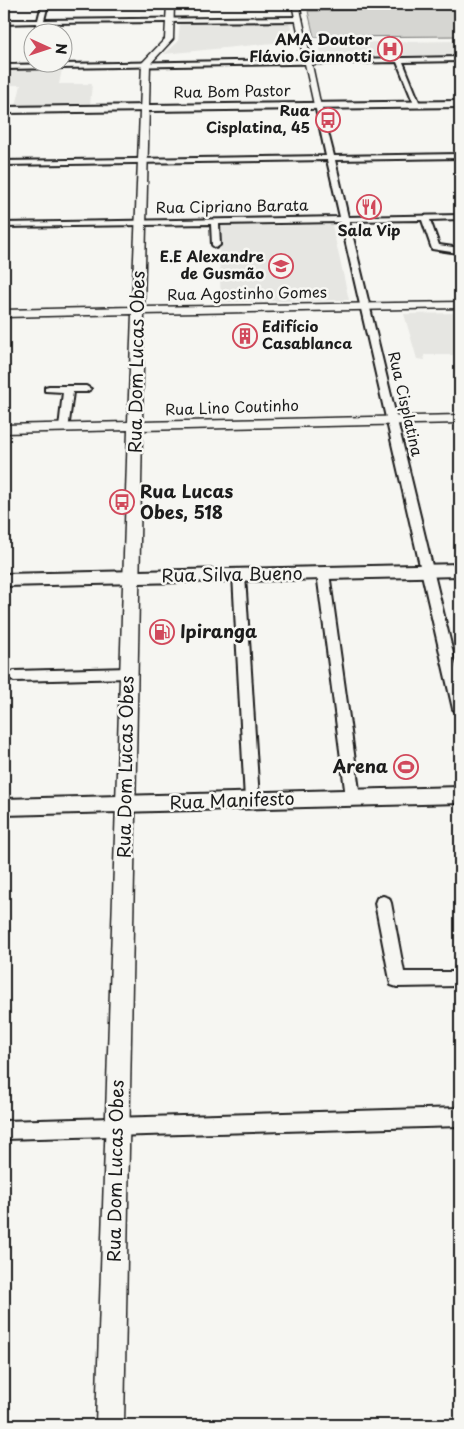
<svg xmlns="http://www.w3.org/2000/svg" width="464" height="1429" font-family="'Playpen Sans',sans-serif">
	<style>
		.built { fill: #e6e6e2 }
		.green { fill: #d6d6d2; stroke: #797977 }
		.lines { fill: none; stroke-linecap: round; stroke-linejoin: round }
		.minor-casing { stroke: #1c1c1c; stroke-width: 4 }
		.tertiary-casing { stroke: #1c1c1c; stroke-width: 3 }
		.secondary-casing { stroke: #1c1c1c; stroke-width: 4 }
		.minor { fill: #f6f6f2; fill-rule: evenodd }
		.tertiary { fill: #f6f6f2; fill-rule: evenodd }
		.secondary { fill: #f6f6f2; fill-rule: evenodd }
		.labels { text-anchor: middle; stroke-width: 5; stroke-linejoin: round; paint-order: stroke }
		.far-poi-label { font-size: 15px; font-weight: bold; fill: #1c1c1c; stroke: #f6f6f2; text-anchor: end }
		.far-street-label { font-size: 15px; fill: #1c1c1c; stroke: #f6f6f2 }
		.street-label { font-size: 18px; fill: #1c1c1c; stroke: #f6f6f2 }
		.poi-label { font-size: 18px; font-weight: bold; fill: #1c1c1c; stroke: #f6f6f2; text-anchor: start }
	</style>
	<rect width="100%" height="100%" fill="#f6f6f2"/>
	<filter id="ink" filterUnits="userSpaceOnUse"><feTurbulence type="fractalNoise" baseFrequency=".02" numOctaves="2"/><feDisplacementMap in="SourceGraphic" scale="10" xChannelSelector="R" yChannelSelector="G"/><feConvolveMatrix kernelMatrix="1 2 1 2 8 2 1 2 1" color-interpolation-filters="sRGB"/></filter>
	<g filter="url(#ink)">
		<path class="built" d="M287,21L290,23L294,41L164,54L178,42L180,22Z
			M460,41V55L322,56L318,43Z
			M62,69L59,84H92L90,105L16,106L21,85H4L7,72L10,70Z
			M332,225L349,300L221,302L218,226Z
			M460,313V355H424L425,360L417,359L404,314Z"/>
		<path class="green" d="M372,4H460V36L314,37L308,11L368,10L373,9Z"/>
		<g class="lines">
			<defs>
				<path id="minor" d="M42,4H48L44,20L299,17L302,19L299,21L43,23L41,32H35L37,23L4,24V20H38Z
					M460,57V61L403,62L420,104L417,106L414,104L397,62L4,69V65Z
					M318,103L321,105L334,156L460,154V158L335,160L348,217L460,215V219L430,220L439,245L460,248V252L458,253L432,249L422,220L349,221L460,682V714L453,709L341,222L219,224L220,245L216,248L212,245L211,224L4,227V223L340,217L327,160L4,165V161L326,156L315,105Z
					M49,386H86L91,389L86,392H73L68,430L64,431L59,428L63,392L45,391V387Z
					M323,569L329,573L360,797L358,801H348L346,797L317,573Z
					M239,571L245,575L259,800L257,804H247L245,800L233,575Z
					M129,668L136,673L129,678L14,681L7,676L14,671Z
					M383,896L389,898L391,903L404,972H460V986L397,987L391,985L375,903L377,898Z
					M460,1108V1126L4,1139V1121Z"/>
				<path id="tertiary" d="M167,4H174L173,39L150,64L144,307L460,302V308L144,314L142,422L460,415V423L142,430L124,1425H96L128,430L4,433V425L128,422L132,314L4,317V310L132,307L142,63L165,39Z
					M292,4H299L321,107L314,105Z"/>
				<path id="secondary" d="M460,101V107L4,113V107Z
					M460,564V576L4,586V574Z
					M460,787V803L4,815V799Z"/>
			</defs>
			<use href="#minor" class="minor-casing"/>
			<use href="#tertiary" class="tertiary-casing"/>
			<use href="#secondary" class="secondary-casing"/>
			<use href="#minor" class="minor"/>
			<use href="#tertiary" class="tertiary"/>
			<use href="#secondary" class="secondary"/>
		</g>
	</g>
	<defs>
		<symbol id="hospital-ring" viewBox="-11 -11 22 22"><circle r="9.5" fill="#f6f6f2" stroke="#d1495b" stroke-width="1.5"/><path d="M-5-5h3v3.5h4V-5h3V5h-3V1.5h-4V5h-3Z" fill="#d1495b"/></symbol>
		<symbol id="bus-ring" viewBox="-11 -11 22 22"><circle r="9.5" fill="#f6f6f2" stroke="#d1495b" stroke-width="1.5"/><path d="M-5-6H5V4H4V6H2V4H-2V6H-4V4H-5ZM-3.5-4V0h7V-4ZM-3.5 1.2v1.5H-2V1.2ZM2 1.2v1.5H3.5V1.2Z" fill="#d1495b"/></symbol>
		<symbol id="restaurant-ring" viewBox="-11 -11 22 22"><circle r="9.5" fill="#f6f6f2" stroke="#d1495b" stroke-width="1.5"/><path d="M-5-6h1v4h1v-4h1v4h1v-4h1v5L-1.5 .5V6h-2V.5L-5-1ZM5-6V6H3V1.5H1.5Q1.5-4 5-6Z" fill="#d1495b"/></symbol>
		<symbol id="school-ring" viewBox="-11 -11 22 22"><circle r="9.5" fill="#f6f6f2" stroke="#d1495b" stroke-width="1.5"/><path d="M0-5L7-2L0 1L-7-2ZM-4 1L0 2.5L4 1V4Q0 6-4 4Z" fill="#d1495b"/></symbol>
		<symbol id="building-ring" viewBox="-11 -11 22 22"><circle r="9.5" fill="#f6f6f2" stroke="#d1495b" stroke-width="1.5"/><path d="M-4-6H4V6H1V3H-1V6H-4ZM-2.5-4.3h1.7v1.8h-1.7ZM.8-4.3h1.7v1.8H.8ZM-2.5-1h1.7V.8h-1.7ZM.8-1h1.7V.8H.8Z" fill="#d1495b"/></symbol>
		<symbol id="fuel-ring" viewBox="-11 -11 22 22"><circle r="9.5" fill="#f6f6f2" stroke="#d1495b" stroke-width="1.5"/><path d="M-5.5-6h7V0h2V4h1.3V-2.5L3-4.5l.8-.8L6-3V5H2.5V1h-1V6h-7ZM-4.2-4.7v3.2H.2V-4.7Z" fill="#d1495b"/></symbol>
		<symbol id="stadium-ring" viewBox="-11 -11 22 22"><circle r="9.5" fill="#f6f6f2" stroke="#d1495b" stroke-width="1.5"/><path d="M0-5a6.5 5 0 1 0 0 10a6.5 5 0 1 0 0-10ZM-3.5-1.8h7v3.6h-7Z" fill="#d1495b"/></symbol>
	</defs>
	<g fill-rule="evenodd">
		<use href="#hospital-ring" x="376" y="35" width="28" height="28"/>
		<use href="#bus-ring" x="314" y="106" width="28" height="28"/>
		<use href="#restaurant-ring" x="355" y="193" width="28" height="28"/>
		<use href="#school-ring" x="267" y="252" width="28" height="28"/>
		<use href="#building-ring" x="231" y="322" width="28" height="28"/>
		<use href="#bus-ring" x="108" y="488" width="28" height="28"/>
		<use href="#fuel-ring" x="148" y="618" width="28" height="28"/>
		<use href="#stadium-ring" x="392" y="753" width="28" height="28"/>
	</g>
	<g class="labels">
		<g class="far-poi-label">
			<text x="372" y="45">AMA Doutor<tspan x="372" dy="17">Flávio Giannotti</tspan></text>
			<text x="310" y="116">Rua<tspan x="310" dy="17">Cisplatina, 45</tspan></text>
			<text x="369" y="236" text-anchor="middle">Sala Vip</text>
			<text x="264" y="262">E.E Alexandre<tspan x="264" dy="17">de Gusmão</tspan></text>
			<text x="262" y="332" text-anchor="start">Edifício<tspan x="262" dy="17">Casablanca</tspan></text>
		</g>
		<g class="far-street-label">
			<text transform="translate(232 92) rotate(-1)" y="5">Rua Bom Pastor</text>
			<text transform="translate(232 207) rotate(-1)" y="5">Rua Cipriano Barata</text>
			<text transform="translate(247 294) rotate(-1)" y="5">Rua Agostinho Gomes</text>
			<text transform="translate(405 404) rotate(77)" y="5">Rua Cisplatina</text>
			<text transform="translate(232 408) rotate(-2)" y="5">Rua Lino Coutinho</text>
		</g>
		<g class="street-label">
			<text transform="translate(137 362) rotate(-89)" y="6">Rua Dom Lucas Obes</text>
			<text transform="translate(232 575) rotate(-1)" y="6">Rua Silva Bueno</text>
			<text transform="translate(126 767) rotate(-89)" y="6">Rua Dom Lucas Obes</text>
			<text transform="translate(232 801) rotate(-2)" y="6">Rua Manifesto</text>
			<text transform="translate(116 1171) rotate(-89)" y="6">Rua Dom Lucas Obes</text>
		</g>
		<g class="poi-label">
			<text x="140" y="498">Rua Lucas<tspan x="140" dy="21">Obes, 518</tspan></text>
			<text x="180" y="638">Ipiranga</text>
			<text x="388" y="773" text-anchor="end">Arena</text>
		</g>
	</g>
	<rect width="464" height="1429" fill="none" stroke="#f6f6f2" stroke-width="20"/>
	<rect x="10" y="10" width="444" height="1409" fill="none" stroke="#1c1c1c" stroke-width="2" filter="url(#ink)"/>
	<g transform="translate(48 48) rotate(93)"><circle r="24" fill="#f6f6f2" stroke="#9f9f9c"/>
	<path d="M0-4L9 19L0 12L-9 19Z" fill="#d1495b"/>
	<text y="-8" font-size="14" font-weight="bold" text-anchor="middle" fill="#1c1c1c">N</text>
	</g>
</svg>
